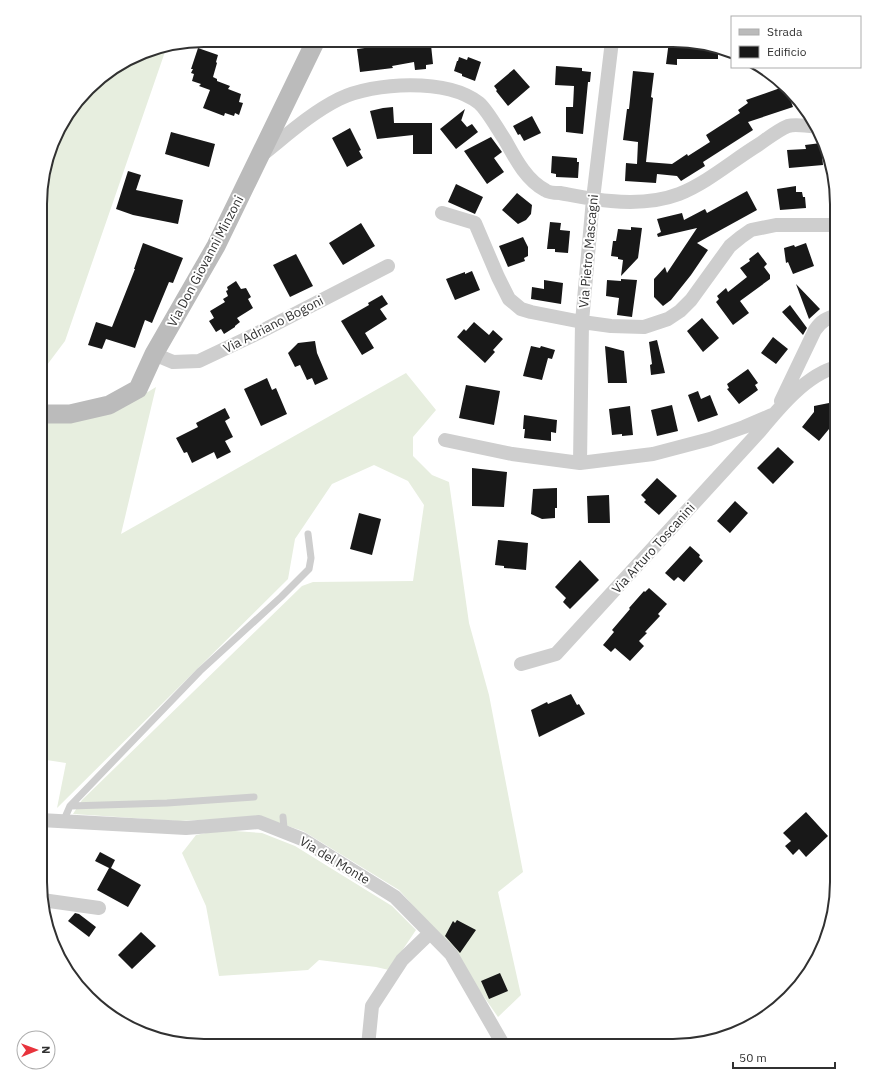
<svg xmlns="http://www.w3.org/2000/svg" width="877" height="1086" font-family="'IBM Plex Sans',sans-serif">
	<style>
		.grass { fill: #e7eedf }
		.building { fill: #181818 }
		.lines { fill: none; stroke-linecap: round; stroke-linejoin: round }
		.lane { stroke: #cecece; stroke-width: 7 }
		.street { stroke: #cecece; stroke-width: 14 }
		.secondary { stroke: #bbb; stroke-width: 19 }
		.labels { text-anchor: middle; stroke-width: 4; stroke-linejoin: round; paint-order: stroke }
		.street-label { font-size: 13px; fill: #313131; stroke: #fff }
		.rim { fill: none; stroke: #313131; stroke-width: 2 }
	</style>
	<rect width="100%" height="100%" fill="#fff"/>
	<path class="grass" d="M167,46L65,341L41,373V182L62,122L96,80L151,49Z
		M406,373L436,410L413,437V456L432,475L449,482L469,623L489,695L523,872L498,892L521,995L498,1017L466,971L435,930L399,890L303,831L260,817L178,821L73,814L82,800L302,586L313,582L413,581L424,505L408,481L374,465L332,484L295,539L288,579L57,808L66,763L40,759L41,420L115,412L156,387L121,534Z
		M221,830L262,833L295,846L392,906L416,930L389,970L376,967L319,960L308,970L219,976L206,906L182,853L196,835Z"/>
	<path class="building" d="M410,41H416L431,45L433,64L426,65V69L415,70L414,62L392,66L393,68L360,72L357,49L410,42Z
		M669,41H695L718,50V59H677V65L666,64Z
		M198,48L218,55L216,62L217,63L213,77L217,79V81L230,86L228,89L241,94L239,102L243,103L239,115L235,113L234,116L225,113L224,116L203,108L210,90L199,86L201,84L192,81L194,74L191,73L193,69H191Z
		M459,57L467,60L468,57L481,62L475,81L462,76V74L454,71L457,61H458Z
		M556,66L582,68V71L591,72L590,82H588L583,134L566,132V107H573L574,86L555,85Z
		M514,69L530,87L508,106L496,91L497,90L494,86Z
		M633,71L654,73L651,97L653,98L646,162L672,164L687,154L688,156L710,142L706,135L740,113L738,110L748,103L746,100L783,87L788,93L793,107L748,122L753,130L703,162L705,166L681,181L677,176L657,174L656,183L625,181L626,163L637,164L638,142L623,140L627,109H629Z
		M393,107L394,123H432V154H413V135L377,139L370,111L383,108Z
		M465,109L461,121V120L467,127L472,124L478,132L456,149L440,129Z
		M532,116L541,133L524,141L520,134L518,135L513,126Z
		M350,128L361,150L359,151L363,158L347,167L332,138Z
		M171,132L215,144L209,167L165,154Z
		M491,137L502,152L494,158L504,172L487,184L464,151Z
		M821,143L823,165L789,168L787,150L806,149L805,145Z
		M552,156L577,158V162H579L578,178L556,177V174L551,173Z
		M128,171L141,175L136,190L183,200L178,224L133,215L116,209Z
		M456,184L483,197L475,214L448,202Z
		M796,186V192H802L803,197H805L806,208L780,210L777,189Z
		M747,191L757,210L697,243L708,250L691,275L671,300L663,306L654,297V279L665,267L667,273L697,228L658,237L657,234L661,232L657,219L682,213L684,220L705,209L707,213Z
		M517,193L532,205L531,214L526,220L518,224L502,210Z
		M550,222L561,223L560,230L570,231L568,253L555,252V249H547Z
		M361,223L375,246L343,265L329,243Z
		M631,227L642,228L638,258L621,276L623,260L618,259V257L611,256L613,241H616L618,229L631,230Z
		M523,237L528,247V256L524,258L525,261L508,267L499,246Z
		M143,243L183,258L173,283L169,282L152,323L145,320L135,348L106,339L102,349L88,345L96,322L112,327L135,269H134Z
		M806,243L814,266L793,274L788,262L786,263L784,248L794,245L795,247Z
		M758,252L767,264L764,267L770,275V279L740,301L749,313L733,325L716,302L719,299L717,296L726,288L728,292L747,277L740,268L750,261L749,259Z
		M296,254L313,286L290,297L273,265Z
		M472,271L480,290L455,300L446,279L465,272V274Z
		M621,279L637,280L632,317L617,315L619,298L606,296L607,280L621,281Z
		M544,280L563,283L561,304L531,299L532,287L544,289Z
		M236,281L241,289L246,288L251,297L248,299L253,308L237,318L240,322L235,326V327L224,334L221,329L216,332L209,321L214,318L210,311L225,302L223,299L228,296L226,291L228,290L227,287Z
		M796,284L820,309L809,319Z
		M382,295L388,304L380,309L387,319L365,333L374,348L362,355L341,321L369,305L368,303Z
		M790,305L807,328L803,335L782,312Z
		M702,318L719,338L703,352L687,331Z
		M474,322L489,335L493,330L503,339L493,350L495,352L485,363L457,337L464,329L466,331Z
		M773,337L788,349L776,364L761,353Z
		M657,340L665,373L651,375L650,365L652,364L649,342Z
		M315,341L317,353L328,379L315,385L312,378L307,380L300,365L295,367L288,353L298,343Z
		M531,346L540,348L541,346L555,350L552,359L548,358L542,380L523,376Z
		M605,346L624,351L627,383H608Z
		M748,369L758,383L755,385L758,390L739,404L727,389L729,388L727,384Z
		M267,378L272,390L276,388L287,414L261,426L244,389Z
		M466,385L500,391L494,425L459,418Z
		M698,391L701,399L710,395L718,415L698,422L688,395Z
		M829,403L834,428L829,429L819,441L802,427L814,412V406Z
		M672,405L678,431L657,436L651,410Z
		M630,406L633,435L622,436V434L612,435L609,409Z
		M225,408L230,418L225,421L233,437L225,441L231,452L217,459L214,452L192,463L187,452L184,453L176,438L198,427L196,423Z
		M524,415L557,420L556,433L551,432V441L524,438L525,429H523Z
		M778,447L794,462L773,484L757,468Z
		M472,468L507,472L504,507L472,506Z
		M657,478L677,496L659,515L644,502L646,500L641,495Z
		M557,488V508H555V518L542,519L531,514L533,489Z
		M609,495L610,523H588L587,496Z
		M735,501L748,513L730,533L717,521Z
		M359,513L381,519L372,555L350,549Z
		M498,540L528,543L526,570L504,568V566L495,565Z
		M690,546L700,555L699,557L703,561L684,582L678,577L674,581L665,573Z
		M580,560L599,580L570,609L563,602L566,598L555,587Z
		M649,588L667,604L658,614L660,616L645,632L647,633L639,641L644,646L630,661L615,648L611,652L603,645L614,632L612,630L630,609L629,608L644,591L645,592Z
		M571,694L577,705L579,704L585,714L539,737L531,710L547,702L548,704Z
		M806,812L828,836L806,857L799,849L793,855L785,846L791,841L783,833Z
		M100,852L115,860L111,868L141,885L128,907L97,890L109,868L95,861Z
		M75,913L79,914L96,927L89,937L68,921Z
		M457,920L476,930L460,953L445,936L453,921L455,923Z
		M141,932L156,946L132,969L118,955Z
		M500,973L508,991L489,999L481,981Z"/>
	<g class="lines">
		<path class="lane" d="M70,806L200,671L281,597L309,569L311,558L308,534
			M283,817L284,828L289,831
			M63,822L70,806L167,803L254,797"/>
		<path class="street" d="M263,154C287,135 311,113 339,99C374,82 447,78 479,103C488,111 498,130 505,140C515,158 526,180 545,190C549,193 555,193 560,193C577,196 594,200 611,201C634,203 658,202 679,194C707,183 732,161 758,145C767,139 778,130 788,126C794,124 810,126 817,127
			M442,213L475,223L498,277L509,299L521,309L531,312L582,322L611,326L644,327L668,319L680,311L691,300L730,246L741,237L751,230L776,225H837
			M154,354L173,362L199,361L258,333L388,266
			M781,401L815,330C821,321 827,318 837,315
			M445,440L512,454L580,463L653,454L710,439L744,427L772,415
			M580,463L582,322L593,199L612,41
			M521,664L556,654L760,431C779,408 807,374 837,367
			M40,820L186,828L259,822L302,839L395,897L451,954L504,1046
			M42,900L99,908
			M368,1046L372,1006L402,960L430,933"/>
		<path class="secondary" d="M41,414H70L109,405L138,389L154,354L216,246L316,40"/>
	</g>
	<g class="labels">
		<g class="street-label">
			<text transform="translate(588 251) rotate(-85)" y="5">Via Pietro Mascagni</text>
			<text transform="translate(205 261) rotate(-62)" y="5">Via Don Giovanni Minzoni</text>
			<text transform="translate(273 324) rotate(-27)" y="5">Via Adriano Bogoni</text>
			<text transform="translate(653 548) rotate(-48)" y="5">Via Arturo Toscanini</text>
			<text transform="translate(335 860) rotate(31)" y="5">Via del Monte</text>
		</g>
	</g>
	<path d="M0 0H877V1086H0ZM204 47H673A157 157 0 0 1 830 204V882A157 157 0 0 1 673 1039H204A157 157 0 0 1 47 882V204A157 157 0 0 1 204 47Z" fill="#fff" fill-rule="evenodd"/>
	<path class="rim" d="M204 47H673A157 157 0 0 1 830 204V882A157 157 0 0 1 673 1039H204A157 157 0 0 1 47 882V204A157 157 0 0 1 204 47Z"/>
	<rect x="731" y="16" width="130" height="52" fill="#ffffff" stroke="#adadad"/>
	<rect x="739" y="29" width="20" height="6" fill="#bbbbbb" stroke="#adadad"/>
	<text x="767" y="36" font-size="12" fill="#313131">Strada</text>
	<rect x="739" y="46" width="20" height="12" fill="#181818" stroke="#adadad"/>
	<text x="767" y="56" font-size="12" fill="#313131">Edificio</text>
	<g transform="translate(36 1050) rotate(89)"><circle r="19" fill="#ffffff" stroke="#adadad"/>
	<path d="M0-3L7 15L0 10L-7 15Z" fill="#e8333c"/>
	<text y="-6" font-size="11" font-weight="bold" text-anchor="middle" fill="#313131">N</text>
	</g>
	<path d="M733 1062v6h102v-6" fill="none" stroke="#313131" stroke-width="2"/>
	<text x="739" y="1062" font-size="12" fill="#313131" stroke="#ffffff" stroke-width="3" paint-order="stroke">50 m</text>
</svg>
